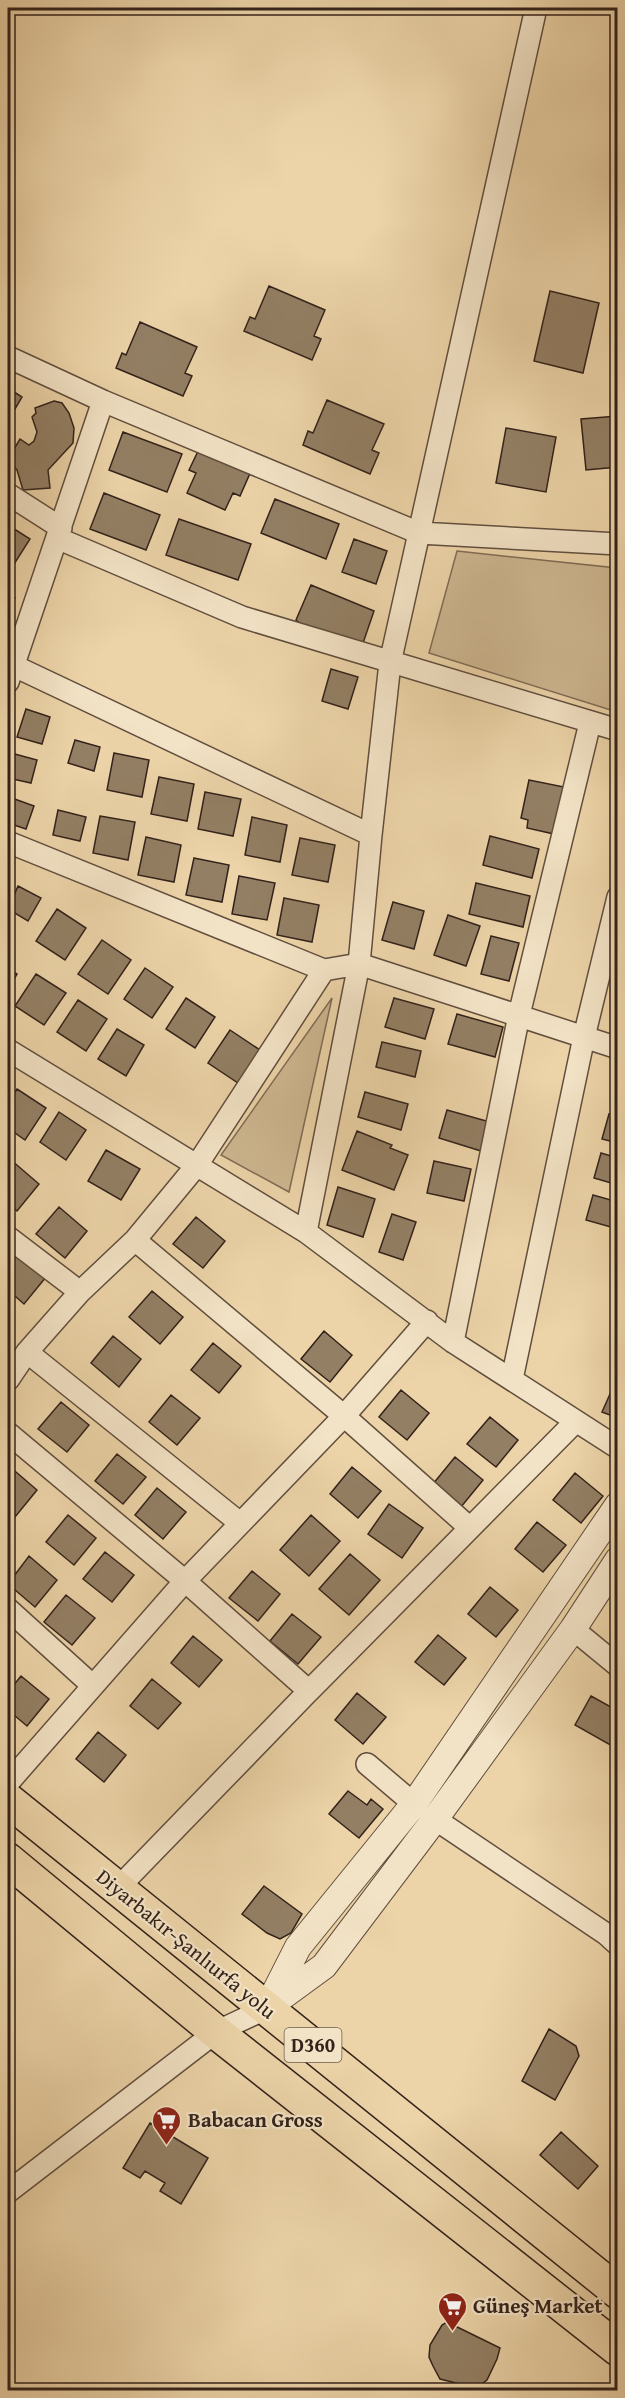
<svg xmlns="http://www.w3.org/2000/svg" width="625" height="2398" font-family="'Gentium Book Plus',serif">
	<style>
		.green { fill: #cdb690; stroke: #806c56; stroke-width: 1.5 }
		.building { fill: #937f64; stroke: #33221b; stroke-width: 1.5 }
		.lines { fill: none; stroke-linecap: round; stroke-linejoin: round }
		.minor-casing { stroke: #614e3e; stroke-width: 24 }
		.tertiary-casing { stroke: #614e3e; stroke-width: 28 }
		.trunk-casing { stroke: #33221b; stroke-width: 36 }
		.minor { stroke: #f3e3c6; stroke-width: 21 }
		.tertiary { stroke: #f3e3c6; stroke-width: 26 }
		.trunk { stroke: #ecd4a8; stroke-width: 33 }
		.labels { text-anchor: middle; stroke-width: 4.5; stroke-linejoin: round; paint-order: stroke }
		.shield { fill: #f3e3c6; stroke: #6d5c4e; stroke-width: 1.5 }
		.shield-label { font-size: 20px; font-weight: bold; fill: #33221b }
		.street-label { font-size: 21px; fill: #33221b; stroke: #f3e3c6 }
		.poi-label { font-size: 21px; font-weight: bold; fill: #33221b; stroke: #f3e3c6; text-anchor: start }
	</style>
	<rect width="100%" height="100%" fill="#ecd4a8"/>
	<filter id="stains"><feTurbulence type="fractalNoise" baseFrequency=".00333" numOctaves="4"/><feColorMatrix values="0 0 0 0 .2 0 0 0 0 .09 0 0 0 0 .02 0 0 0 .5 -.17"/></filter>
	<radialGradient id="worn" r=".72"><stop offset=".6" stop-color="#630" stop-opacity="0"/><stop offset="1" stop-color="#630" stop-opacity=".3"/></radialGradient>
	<path class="green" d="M457,551L617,568V712L429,653Z
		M332,998L289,1192L221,1155Z"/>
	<path class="building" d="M269,286L325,310L314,336L321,339L312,360L244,331L250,317L255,319Z
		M550,291L599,303L583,373L534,361Z
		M140,322L197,347L185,373L192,376L183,396L116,368L122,353L126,355Z
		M8,388L22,397L8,421Z
		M327,400L384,424L372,450L379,453L370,474L303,445L308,431L313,433Z
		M54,401L62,403L69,413L74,428L73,443L48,470L50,488L23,490L17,470L8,459L20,439L29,445L34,441L37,432L32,417L36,413L35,408Z
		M618,416V467L586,470L581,419Z
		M506,428L556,437L546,492L496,483Z
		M123,432L182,454L167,492L109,470Z
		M200,447L251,471L240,496L233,493L225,510L187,493L196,473L189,470Z
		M104,493L160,515L146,550L90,529Z
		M275,499L339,524L326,559L261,533Z
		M179,519L251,544L238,580L166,555Z
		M8,525L30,539L11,569L8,567Z
		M354,539L387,551L376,584L342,572Z
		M311,585L374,611L363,643L308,630L296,620Z
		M8,593L15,598L8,608Z
		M331,669L358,677L348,709L322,701Z
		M26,709L50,717L42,744L17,737Z
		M75,740L100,747L94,771L68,763Z
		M11,753L37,760L31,783L8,778Z
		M114,753L149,760L142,797L107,790Z
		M159,777L194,784L187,821L151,814Z
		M529,780L564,787L554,834L527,828L528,820L521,818Z
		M205,792L241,799L233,836L198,829Z
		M9,797L34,806L26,829L8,823Z
		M58,810L86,817L80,841L53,835Z
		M100,816L135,822L128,860L93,853Z
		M252,817L287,825L280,862L245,855Z
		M490,836L539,849L532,878L483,865Z
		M146,837L181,845L174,882L138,875Z
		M300,838L335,845L328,882L292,875Z
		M194,858L229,865L222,902L186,895Z
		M239,876L275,883L267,920L232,914Z
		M476,883L530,896L523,927L469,914Z
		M18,886L41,898L28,921L8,909Z
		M284,898L319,905L312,942L277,935Z
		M393,902L424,911L414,949L382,940Z
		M57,909L86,928L65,960L36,941Z
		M448,915L480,926L466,966L434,955Z
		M491,936L519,943L509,981L481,974Z
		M102,940L131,960L108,994L78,974Z
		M8,968L17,974L8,990Z
		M145,968L173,987L152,1018L124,999Z
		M36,974L66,993L44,1025L15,1006Z
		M186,998L215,1017L195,1048L166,1029Z
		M394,998L434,1009L425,1039L385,1027Z
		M78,1000L107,1019L86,1051L57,1032Z
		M457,1014L503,1027L495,1057L448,1044Z
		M117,1029L144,1045L126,1076L98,1059Z
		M230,1030L260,1050L238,1083L208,1063Z
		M382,1042L421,1051L415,1077L376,1067Z
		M618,1079V1098L612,1097Z
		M17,1089L46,1108L25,1140L8,1128V1103Z
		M365,1092L408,1104L401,1130L358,1117Z
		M447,1110L490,1122L481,1151L439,1138Z
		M59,1112L86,1130L66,1160L40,1142Z
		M609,1114L618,1116V1143L602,1139Z
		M357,1131L392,1145L390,1148L408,1155L394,1190L342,1170Z
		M106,1150L140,1169L121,1200L88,1181Z
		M601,1153L618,1158V1185L594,1178Z
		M11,1160L39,1184L17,1211L8,1203V1164Z
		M434,1161L471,1169L464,1201L427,1193Z
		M338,1187L375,1199L363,1237L327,1225Z
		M593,1195L618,1202V1229L586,1220Z
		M59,1207L87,1231L65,1258L36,1234Z
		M392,1214L416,1222L403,1260L379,1252Z
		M196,1217L225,1241L203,1268L173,1244Z
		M18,1253L46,1277L24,1304L8,1290V1266Z
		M152,1291L183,1317L160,1344L129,1317Z
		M324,1331L352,1355L330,1382L301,1359Z
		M113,1336L141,1359L119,1387L91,1363Z
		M213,1343L241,1366L219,1393L191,1370Z
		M618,1376V1418L602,1412Z
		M401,1390L429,1413L407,1440L379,1417Z
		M171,1395L200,1418L177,1445L149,1422Z
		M61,1402L89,1425L67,1452L38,1429Z
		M490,1417L518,1440L496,1467L467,1444Z
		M117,1454L146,1477L123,1504L95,1481Z
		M455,1457L483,1480L461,1507L433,1484Z
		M9,1466L37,1490L15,1517L8,1511Z
		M352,1467L381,1491L358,1518L330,1494Z
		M575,1473L603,1496L581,1523L553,1500Z
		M157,1488L186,1512L163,1539L135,1515Z
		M389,1504L423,1528L402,1558L368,1534Z
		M68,1515L96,1538L74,1565L46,1542Z
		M311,1515L340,1541L309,1576L280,1550Z
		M537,1522L566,1545L543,1572L515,1549Z
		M105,1552L134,1575L112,1602L83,1579Z
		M350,1554L380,1580L349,1615L319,1589Z
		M29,1556L57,1580L35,1607L8,1584Z
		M252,1571L280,1594L258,1621L229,1598Z
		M490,1587L518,1610L496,1637L468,1614Z
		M66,1595L95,1618L72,1645L44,1622Z
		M292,1614L321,1637L298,1664L270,1641Z
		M438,1635L466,1658L444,1685L415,1662Z
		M193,1636L222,1660L199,1687L171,1663Z
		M21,1676L49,1699L27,1726L8,1710V1692Z
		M152,1679L181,1703L158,1729L130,1706Z
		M357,1693L386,1717L363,1744L335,1720Z
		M591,1696L618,1711V1741L614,1747L575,1725Z
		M98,1732L126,1755L104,1782L76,1759Z
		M348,1791L367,1805L371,1799L383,1809L359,1838L329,1814Z
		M264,1886L302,1914L291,1933L280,1939L267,1933L242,1914Z
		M549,2029L576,2046L579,2056L555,2100L522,2081Z
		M150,2123L208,2158L181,2204L160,2191L165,2183L145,2171L140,2178L123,2168Z
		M561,2132L598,2166L578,2189L540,2155Z
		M447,2322L500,2348L497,2359L487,2380L476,2388L440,2379L433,2366L429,2357L430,2345L442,2325Z"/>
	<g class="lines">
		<defs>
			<path id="minor" d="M536,8L419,533L618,544
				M8,357L103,401L8,682
				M103,401L419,533L390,663L371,835
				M8,494L61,528
				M57,538L242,617L618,730
				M8,663L371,835L359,964L306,1232L453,1342L618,1448
				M8,842L324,970L359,964L618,1048
				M8,1050L306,1232
				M8,1237L80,1292
				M135,1240L344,1416L470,1528
				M453,1342L519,1015L590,723
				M27,1352L240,1523
				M512,1379L584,1037L618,897
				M8,1380L27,1352L80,1292L135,1240L197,1165L324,970
				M8,1433L185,1581L344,1416L427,1321
				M8,1609L93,1686
				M573,1629L618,1666
				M367,1764L414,1804
				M8,1783L185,1581L309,1691L576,1421
				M435,1819L606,1934L618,1945
				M117,1889L309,1691
				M8,2192L216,2032L267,2008"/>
			<path id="tertiary" d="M272,2004L324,1966L435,1819L573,1629L618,1560
				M267,2008L298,1947L414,1804L618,1505"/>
			<path id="trunk" d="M8,1800L618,2292
				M8,1860L216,2032L618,2349"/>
		</defs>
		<use href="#minor" class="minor-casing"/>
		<use href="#tertiary" class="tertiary-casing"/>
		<use href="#trunk" class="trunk-casing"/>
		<use href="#minor" class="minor"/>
		<use href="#tertiary" class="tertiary"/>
		<use href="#trunk" class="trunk"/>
	</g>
	<defs>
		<symbol id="supermarket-pin" viewBox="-11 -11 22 30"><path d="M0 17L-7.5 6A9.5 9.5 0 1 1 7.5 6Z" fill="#8f2418" stroke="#f3e3c6"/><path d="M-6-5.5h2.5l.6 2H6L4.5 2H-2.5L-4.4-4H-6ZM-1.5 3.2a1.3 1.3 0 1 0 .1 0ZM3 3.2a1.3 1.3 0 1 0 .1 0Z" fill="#fff"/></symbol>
	</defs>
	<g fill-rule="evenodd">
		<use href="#supermarket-pin" x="150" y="2104" width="33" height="45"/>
		<use href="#supermarket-pin" x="436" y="2290" width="33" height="45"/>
	</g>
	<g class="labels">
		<rect class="shield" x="284.5" y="2028" width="57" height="34" rx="4.5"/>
		<g class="shield-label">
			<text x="313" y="2052">D360</text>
		</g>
		<g class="street-label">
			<text transform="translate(186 1944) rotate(39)" y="7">Diyarbakır-Şanlıurfa yolu</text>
		</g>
		<g class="poi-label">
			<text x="188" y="2127">Babacan Gross</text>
			<text x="473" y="2313">Güneş Market</text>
		</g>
	</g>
	<rect width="625" height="2398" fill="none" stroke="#ecd4a8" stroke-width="30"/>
	<rect x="9" y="9" width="607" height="2380" fill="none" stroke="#33221b" stroke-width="3"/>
	<rect x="15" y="15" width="595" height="2368" fill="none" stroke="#33221b" stroke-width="1.5"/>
	<rect width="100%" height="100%" filter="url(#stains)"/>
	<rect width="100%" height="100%" fill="url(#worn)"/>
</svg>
